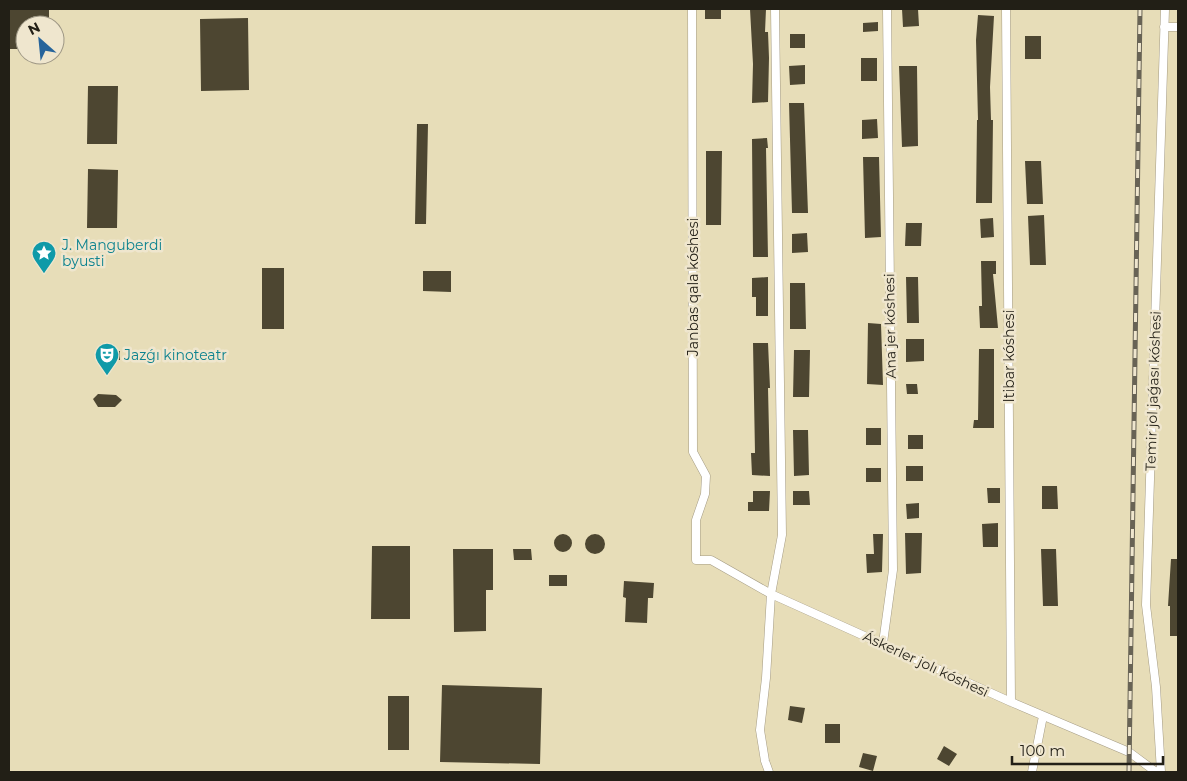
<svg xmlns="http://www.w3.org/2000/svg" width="1187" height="781" font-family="Montserrat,sans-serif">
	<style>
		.sand { fill: #e7ddb8; fill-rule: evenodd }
		.building { fill: #4d4631 }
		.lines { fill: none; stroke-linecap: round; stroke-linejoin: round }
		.street-casing { stroke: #a49b84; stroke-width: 9 }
		.street { stroke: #fff; stroke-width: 8 }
		.rail-casing { stroke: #686355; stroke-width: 5 }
		.rail { stroke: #efe6ce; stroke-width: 3; stroke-dasharray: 9; stroke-linecap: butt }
		.labels { text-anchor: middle; stroke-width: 5; stroke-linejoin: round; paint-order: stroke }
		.culture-label { font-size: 14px; fill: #0d838f; stroke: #efe6ce; text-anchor: start }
		.street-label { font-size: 14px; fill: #221f16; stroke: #efe6ce }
	</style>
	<rect width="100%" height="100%" fill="#efe6ce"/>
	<path class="sand" d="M9,9H1178V772H9ZM25,25H55V55H25Z"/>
	<path class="building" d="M10,9H49V25H25V49H9Z
		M705,9H721V19H705Z
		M750,9H766L765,32H768L769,58L768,102L752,103L753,64Z
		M902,9H918L919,26L903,27Z
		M978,15L994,16L990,87L991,120H993L992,203H976L977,120H978L976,40Z
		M248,18L249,90L201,91L200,19Z
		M878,22V31L863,32V23Z
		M790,34H805V48H790Z
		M1025,36H1041V59H1025Z
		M861,58H877V81H861Z
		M805,65V84L790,85L789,66Z
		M899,66H917L918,146L902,147Z
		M88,86H118L117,144H87Z
		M789,103H804L808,213H792Z
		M877,119L878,138L862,139V120Z
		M417,124H428L426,224H415Z
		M767,138L768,148H766L768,257H753L752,139Z
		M706,151H722L721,225H706Z
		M863,157H879L881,237L865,238Z
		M1025,161H1041L1043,204H1027Z
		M88,169L118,170L117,228H87Z
		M1044,215L1046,265H1030L1028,216Z
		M993,218L994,237L981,238L980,219Z
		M906,223H922L921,246H905Z
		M807,233L808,252L792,253V234Z
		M981,261H996V274H993L998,328H980L979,306H982Z
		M262,268H284V329H262Z
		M423,271H451V292L423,291Z
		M768,277V316H756V297H752V278Z
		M906,277H918L919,323H907Z
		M790,283H805L806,329H790Z
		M868,323L881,324L883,385L867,384Z
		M906,339H924V361L906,362Z
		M753,343H768L770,388H768L770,476L752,475L751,453H755Z
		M979,349H994V428H973L974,420H978Z
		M794,350H810L809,397H793Z
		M97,351H120V360H97Z
		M906,384H917L918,394H907Z
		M98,394L116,395L122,400L115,407H98L93,399Z
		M866,428H881V445H866Z
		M793,430H808L809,475L794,476Z
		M908,435H923V449H908Z
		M906,466H923V481H906Z
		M866,468H881V482H866Z
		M1042,486H1057L1058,509H1042Z
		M987,488H1000V503H988Z
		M753,491H770L769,511H748V502H753Z
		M793,491H809L810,505H793Z
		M919,503V518L907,519L906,504Z
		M998,523V547H983L982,524Z
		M905,533H922L921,573L906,574Z
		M554 543a9 9 0 1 1 18 0a9 9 0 1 1-18 0Z
		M873,534H883L882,572L867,573L866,554H874Z
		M585 544a10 10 0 1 1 20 0a10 10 0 1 1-20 0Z
		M372,546H410V619H371Z
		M453,549H493V590H486V631L454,632Z
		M513,549H531L532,560H514Z
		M1041,549H1056L1058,606H1043Z
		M1171,559H1178V636H1170V606H1168Z
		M549,575H567V586H549Z
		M624,581L654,583L653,598H648L647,623L625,622L626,598L623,597Z
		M442,685L542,688L540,764L440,762Z
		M388,696H409V750H388Z
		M790,706L805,708L802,723L788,720Z
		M825,724H840V743H825Z
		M944,746L957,754L949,766L937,759Z
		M863,753L877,756L873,771L859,767Z"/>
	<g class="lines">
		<defs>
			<path id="street" d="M692,9L693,452L706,476L705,494L696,520V560H711L771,594L1011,702L1129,752L1156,772
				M1006,9L1011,702
				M1164,27H1178
				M883,643L893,570L887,9
				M769,772L765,761L760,730L766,678L771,594L782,535L775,9
				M1032,772L1043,716
				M1161,772L1156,687L1146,605L1165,9"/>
		</defs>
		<use href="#street" class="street-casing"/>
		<use href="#street" class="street"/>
		<defs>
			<path id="rail" d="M1129,772L1140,9"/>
		</defs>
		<use href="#rail" class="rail-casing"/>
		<use href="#rail" class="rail"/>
	</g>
	<defs>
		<symbol id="sight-pin" viewBox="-11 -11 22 30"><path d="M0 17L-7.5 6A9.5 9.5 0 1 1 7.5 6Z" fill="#0f9aa8" stroke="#efe6ce"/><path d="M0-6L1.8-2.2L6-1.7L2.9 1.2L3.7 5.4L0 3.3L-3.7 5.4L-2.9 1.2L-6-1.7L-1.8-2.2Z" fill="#fff"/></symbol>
		<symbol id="theatre-pin" viewBox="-11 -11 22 30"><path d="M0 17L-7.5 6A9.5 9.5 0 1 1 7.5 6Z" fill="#0f9aa8" stroke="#efe6ce"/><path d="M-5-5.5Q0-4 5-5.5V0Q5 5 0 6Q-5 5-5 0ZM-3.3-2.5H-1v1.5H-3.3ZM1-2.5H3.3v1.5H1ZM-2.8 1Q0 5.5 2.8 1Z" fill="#fff"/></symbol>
	</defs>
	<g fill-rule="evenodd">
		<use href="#sight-pin" x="30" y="239" width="28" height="38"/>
		<use href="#theatre-pin" x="93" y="341" width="28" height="38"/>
	</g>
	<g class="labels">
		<g class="culture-label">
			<text x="62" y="250">J. Manguberdi<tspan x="62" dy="16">byusti</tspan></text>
			<text x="124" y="360">Jazǵı kinoteatr</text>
		</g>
		<g class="street-label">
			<text transform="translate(693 287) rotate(-90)" y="5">Janbas qala kóshesi</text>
			<text transform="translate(890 326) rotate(-91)" y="5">Ana jer kóshesi</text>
			<text transform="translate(1009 356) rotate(-90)" y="5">Itibar kóshesi</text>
			<text transform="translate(1153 391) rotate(-88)" y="5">Temir jol jaǵası kóshesi</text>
			<text transform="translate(926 664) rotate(25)" y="5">Áskerler jolı kóshesi</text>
		</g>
	</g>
	<rect width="1187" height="781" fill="none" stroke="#221f16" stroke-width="20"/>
	<g transform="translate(40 40) rotate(333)"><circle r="24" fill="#efe6ce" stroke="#9d9684"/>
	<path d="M0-4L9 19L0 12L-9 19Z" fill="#26649b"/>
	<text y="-8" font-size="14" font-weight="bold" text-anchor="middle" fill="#221f16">N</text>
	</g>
	<path d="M1012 756v8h151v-8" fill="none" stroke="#221f16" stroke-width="2.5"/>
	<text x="1020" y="756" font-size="15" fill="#221f16" stroke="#efe6ce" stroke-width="4" paint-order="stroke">100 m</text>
</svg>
